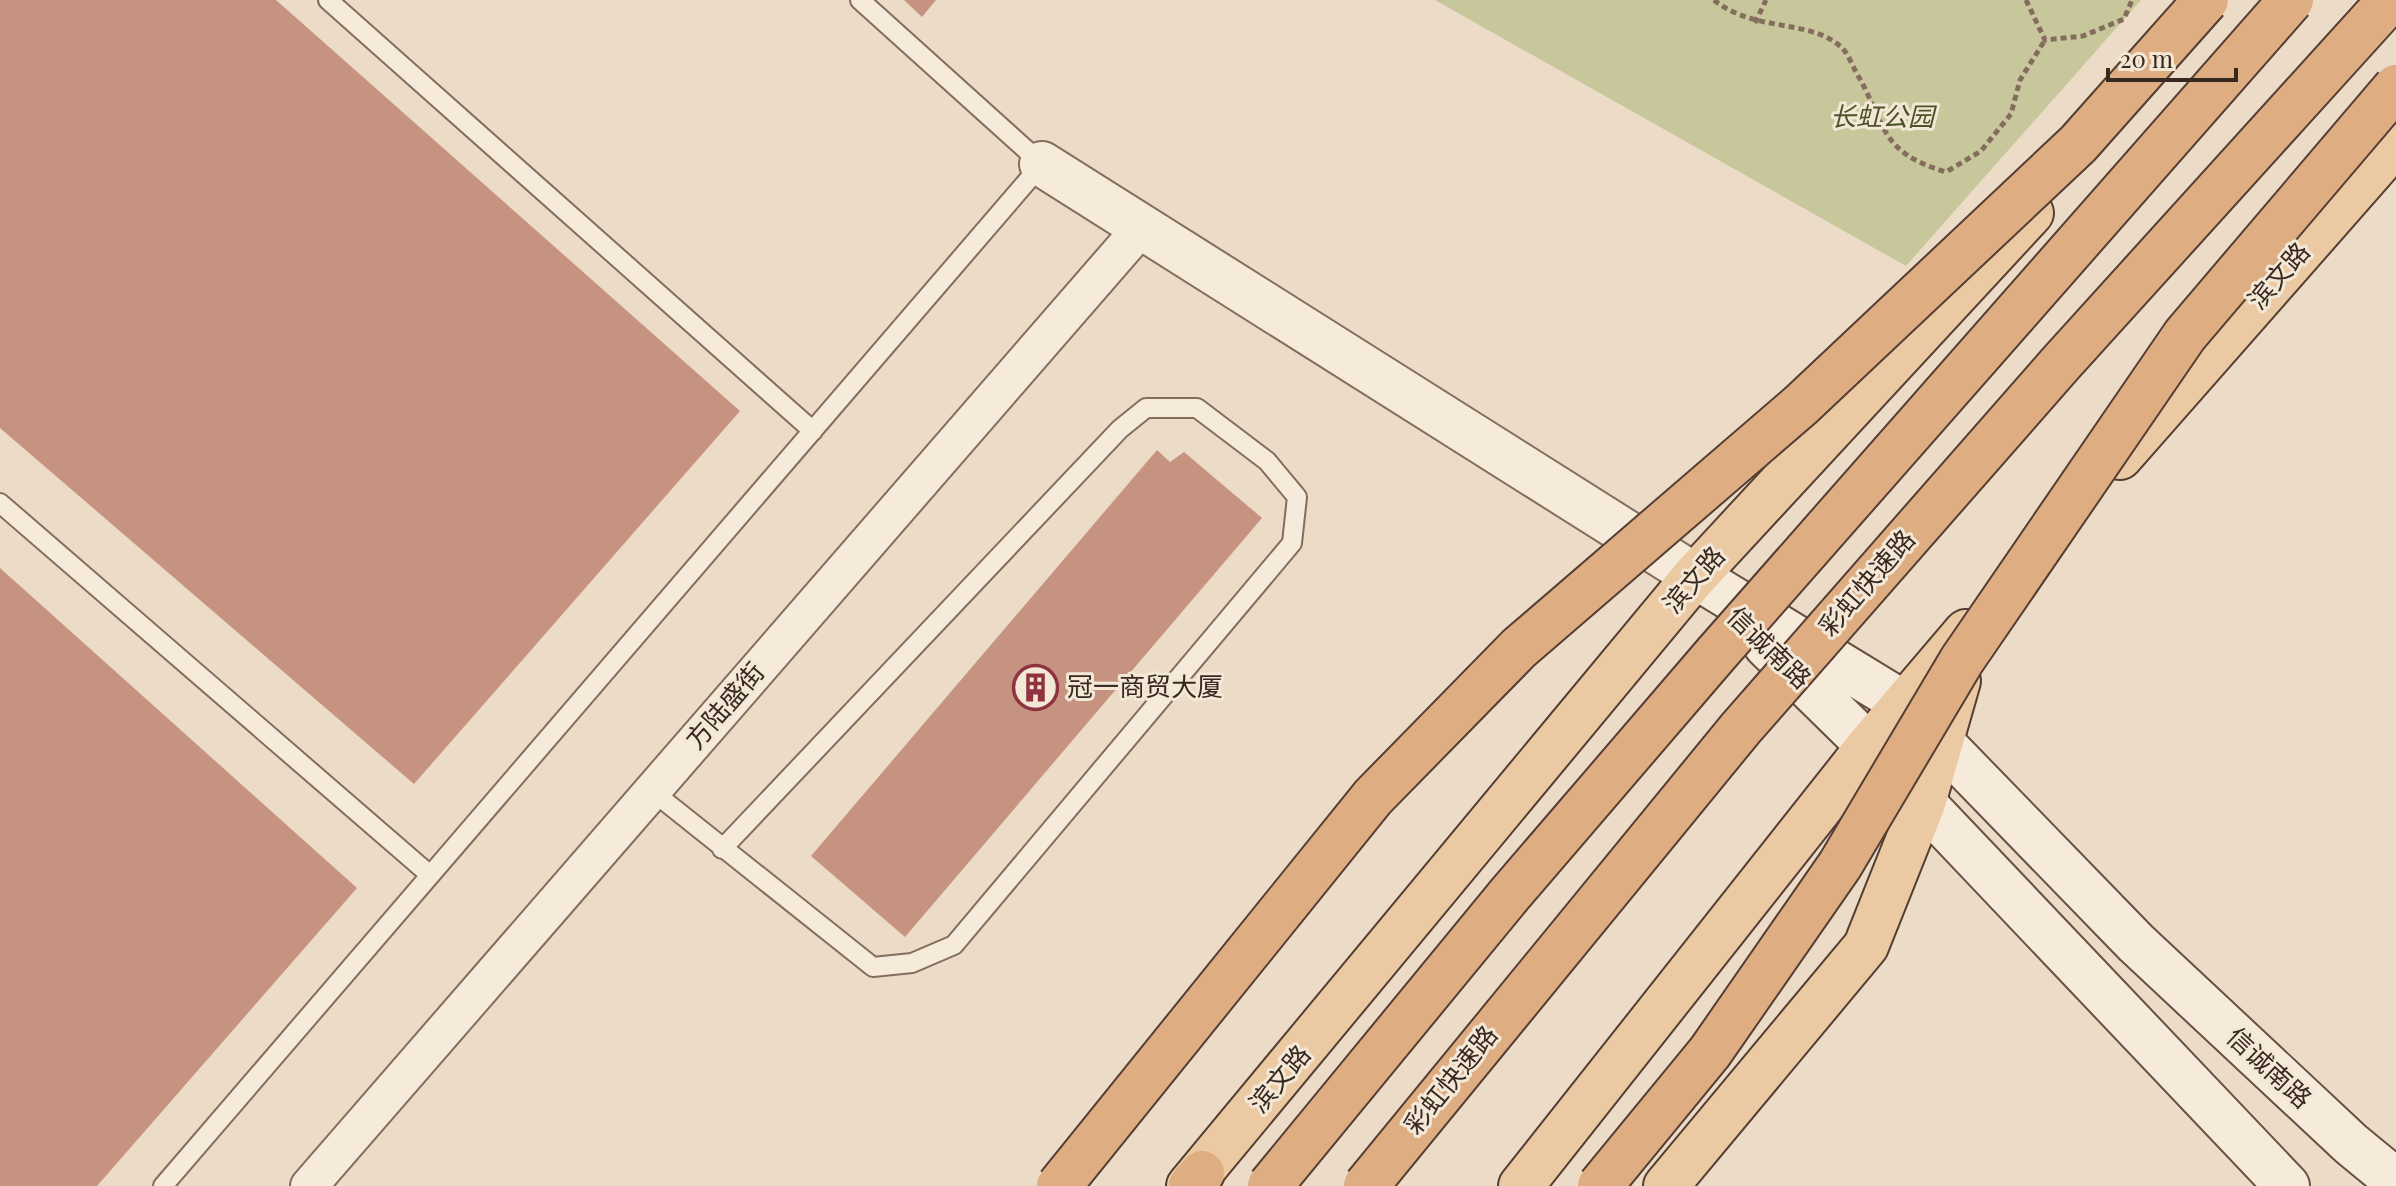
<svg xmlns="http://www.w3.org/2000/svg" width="2396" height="1186" font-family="'Playfair Display','Noto Sans SC',serif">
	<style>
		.green { fill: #c8c79c }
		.building { fill: #c69380 }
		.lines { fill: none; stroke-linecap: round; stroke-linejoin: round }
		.service-casing { stroke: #856d5e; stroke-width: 22 }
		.minor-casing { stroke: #856d5e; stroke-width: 40 }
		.tertiary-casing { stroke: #856d5e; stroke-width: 48 }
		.secondary-casing { stroke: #674f41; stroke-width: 48 }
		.primary-casing { stroke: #543d32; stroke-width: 48 }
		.trunk-casing { stroke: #543d32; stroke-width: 48 }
		.path { stroke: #856d5e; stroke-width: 5; stroke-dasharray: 6 4; stroke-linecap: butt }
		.service { stroke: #f6eada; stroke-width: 18 }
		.minor { stroke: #f6eada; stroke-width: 36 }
		.tertiary { stroke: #f6eada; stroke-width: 44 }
		.secondary { stroke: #f6eada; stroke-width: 44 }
		.primary { stroke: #ebcaa3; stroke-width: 44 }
		.trunk { stroke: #dfad82; stroke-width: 44 }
		.trunk-bridge-casing { stroke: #543d32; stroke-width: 48; stroke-linecap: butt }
		.trunk-bridge { stroke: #dfad82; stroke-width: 44 }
		.labels { text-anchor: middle; stroke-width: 6; stroke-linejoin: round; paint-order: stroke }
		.park-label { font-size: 26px; font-style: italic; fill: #4d5229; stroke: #f3e7d6 }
		.street-label { font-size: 26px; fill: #372820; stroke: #f3e7d6 }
		.poi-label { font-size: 26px; fill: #372820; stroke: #f3e7d6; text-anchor: start }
	</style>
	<rect width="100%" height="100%" fill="#ebdbc7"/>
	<path class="green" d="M1435,0H2141L1906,266Z"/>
	<path class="building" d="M0,0H276L740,411L414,784L0,428Z
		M904,0H936L922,17Z
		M1157,450L1170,462L1184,452L1262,518L905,937L811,856Z
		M0,568L357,888L97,1186H0Z"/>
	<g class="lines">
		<defs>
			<path id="service" d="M328,0L813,431
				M0,503L430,875
				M652,791L873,967L912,963L954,945L1292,543L1297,497L1267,461L1197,408H1146L1120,429L722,849
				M163,1186L1042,164L860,0"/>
			<path id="minor" d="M309,1186L1142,227"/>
			<path id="tertiary" d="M1042,164L1695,576"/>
			<path id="secondary" d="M1695,576L1903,703L2136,943L2351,1144L2396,1181
				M1766,645L1869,746L2287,1186"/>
			<path id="primary" d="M2120,457L2396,143
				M1189,1186L1695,576L2031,213
				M1521,1186L1869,746L1966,632
				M1666,1186L1866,946L1923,803L1958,681"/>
			<path id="trunk" d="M1191,1186L1202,1173"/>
		</defs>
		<use href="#service" class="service-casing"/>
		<use href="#minor" class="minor-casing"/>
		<use href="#tertiary" class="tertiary-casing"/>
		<use href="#secondary" class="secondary-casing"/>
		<use href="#primary" class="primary-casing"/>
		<use href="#trunk" class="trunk-casing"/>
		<path class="path" d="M1714,0C1753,32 1809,19 1840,46C1847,51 1852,65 1856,72C1887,125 1878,152 1946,172L1981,151L2011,114L2020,80L2045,40
			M2026,0L2045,40L2083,36L2124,19L2132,0
			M1755,23L1766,0"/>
		<use href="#service" class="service"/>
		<use href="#minor" class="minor"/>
		<use href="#tertiary" class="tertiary"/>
		<use href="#secondary" class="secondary"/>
		<use href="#primary" class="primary"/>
		<use href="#trunk" class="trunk"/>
		<defs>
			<path id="trunk-bridge" d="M1059,1186L1373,797L1519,648L1801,405L2078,144L2206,0
				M1270,1186L1510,894L1716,654L2291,0
				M1366,1186L1741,728L2061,363L2390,0
				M1600,1186L1710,1052L1840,865L1962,660L2185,335L2396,87"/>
		</defs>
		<use href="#trunk-bridge" class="trunk-bridge-casing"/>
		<use href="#trunk-bridge" class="trunk-bridge"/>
	</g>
	<defs>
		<symbol id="building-ring" viewBox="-11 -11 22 22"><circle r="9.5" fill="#f3e7d6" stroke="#903341" stroke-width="1.5"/><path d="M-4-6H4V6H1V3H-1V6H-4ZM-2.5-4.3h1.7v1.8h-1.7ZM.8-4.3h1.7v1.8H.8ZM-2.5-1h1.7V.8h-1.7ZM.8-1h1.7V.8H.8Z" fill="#903341"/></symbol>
	</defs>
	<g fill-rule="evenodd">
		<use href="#building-ring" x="1010" y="662" width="51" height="51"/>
	</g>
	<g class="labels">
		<g class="park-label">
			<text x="1882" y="126">长虹公园</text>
		</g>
		<g class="street-label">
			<text transform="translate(2279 276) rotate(-49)" y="9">滨文路</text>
			<text transform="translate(1694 580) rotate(-49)" y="9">滨文路</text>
			<text transform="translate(1867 583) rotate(-49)" y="9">彩虹快速路</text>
			<text transform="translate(1769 648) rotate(44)" y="9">信诚南路</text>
			<text transform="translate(725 706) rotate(-49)" y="9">方陆盛街</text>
			<text transform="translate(2269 1068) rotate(43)" y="9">信诚南路</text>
			<text transform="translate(1280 1079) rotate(-50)" y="9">滨文路</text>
			<text transform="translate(1451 1080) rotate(-51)" y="9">彩虹快速路</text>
		</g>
		<g class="poi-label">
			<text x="1067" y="696">冠一商贸大厦</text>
		</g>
	</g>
	<path d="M2108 68v12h128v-12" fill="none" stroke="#372820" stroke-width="4"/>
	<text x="2120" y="68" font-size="24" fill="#372820" stroke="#f3e7d6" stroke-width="6" paint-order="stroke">20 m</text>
</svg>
